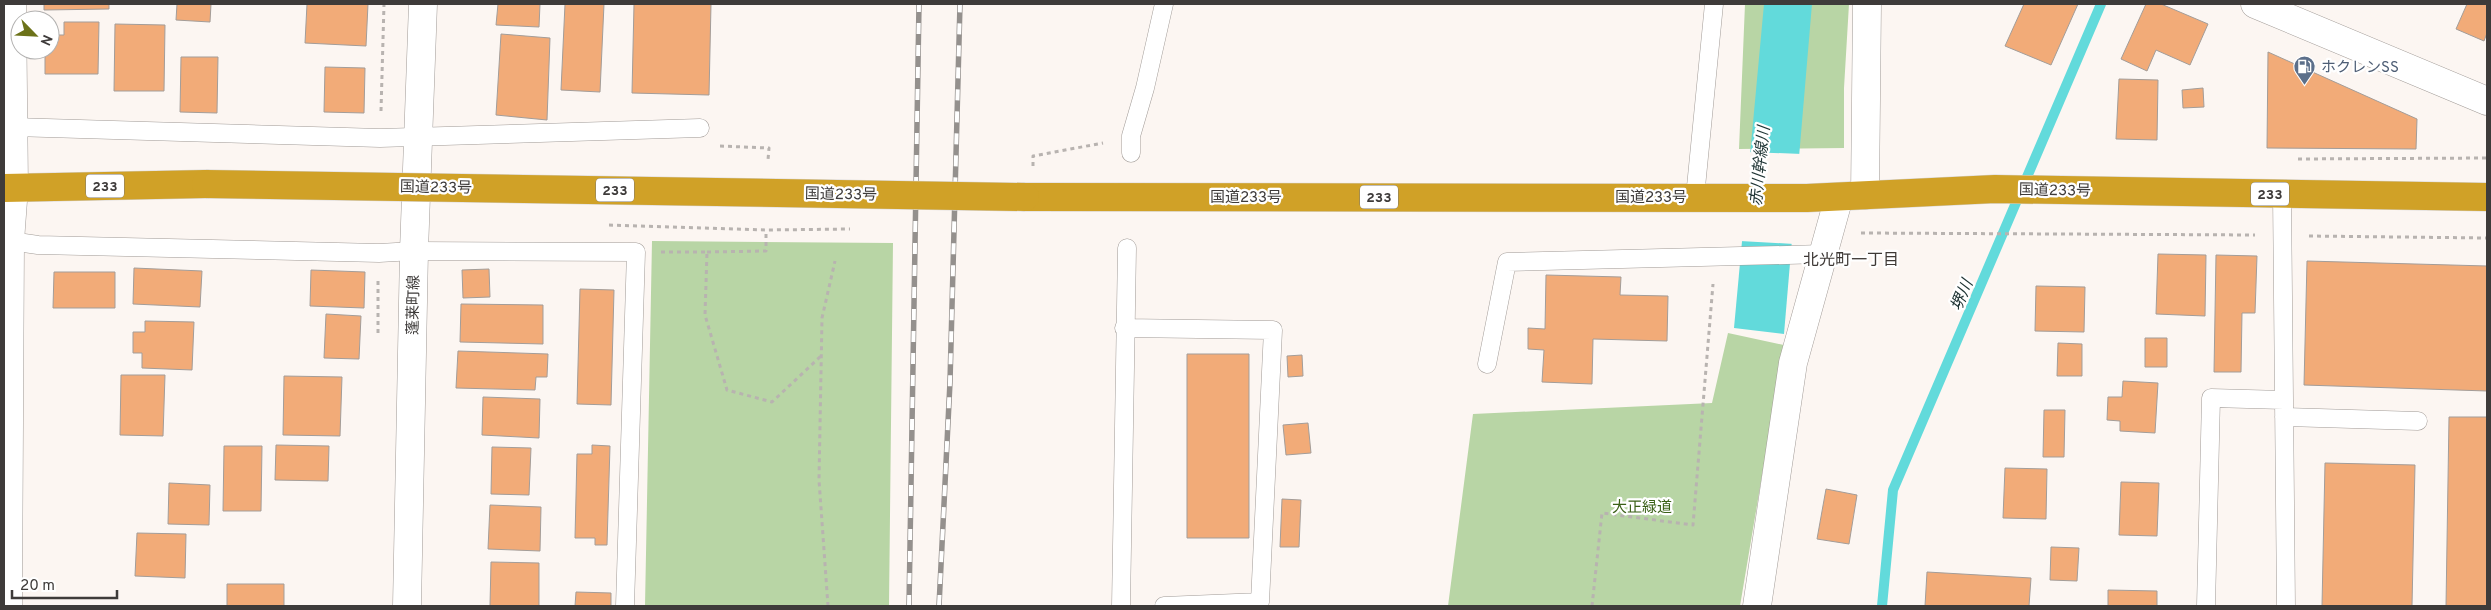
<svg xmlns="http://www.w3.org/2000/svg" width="2491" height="610" font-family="Overpass,'Noto Sans JP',sans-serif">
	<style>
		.green { fill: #b8d5a5 }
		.water { fill: #62dadb }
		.pier { fill: #fcf6f2 }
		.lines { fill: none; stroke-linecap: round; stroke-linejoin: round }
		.stream { stroke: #62dadb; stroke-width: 10 }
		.building { fill: #f2ab78; stroke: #a39d99 }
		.lane-casing { stroke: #a19b97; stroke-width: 19 }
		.street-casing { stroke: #a19b97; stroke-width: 29 }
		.secondary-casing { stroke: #a19b97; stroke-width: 29 }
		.highway-casing { stroke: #d5d4d4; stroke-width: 29 }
		.path { stroke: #b8b3b0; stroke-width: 3; stroke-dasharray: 4 4; stroke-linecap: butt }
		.lane { stroke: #fff; stroke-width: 18 }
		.street { stroke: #fff; stroke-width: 28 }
		.secondary { stroke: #fff; stroke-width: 28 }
		.highway { stroke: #d0a127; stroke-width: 28 }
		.rail-casing { stroke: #94908d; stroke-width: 5.5 }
		.rail { stroke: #fff; stroke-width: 4; stroke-dasharray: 11; stroke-linecap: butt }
		.highway-bridge-casing { stroke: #d5d4d4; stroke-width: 29; stroke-linecap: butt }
		.path-bridge { stroke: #b8b3b0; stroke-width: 3; stroke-dasharray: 4 4; stroke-linecap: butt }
		.highway-bridge { stroke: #d0a127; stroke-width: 28 }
		.labels { text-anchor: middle; stroke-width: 4.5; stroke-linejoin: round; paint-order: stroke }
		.shield { fill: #fff; stroke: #787675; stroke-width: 1 }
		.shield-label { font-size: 14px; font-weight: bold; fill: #3e3b3a }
		.service-label { font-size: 15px; fill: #4e5e75; stroke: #fff; text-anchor: start }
		.street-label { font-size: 15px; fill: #3e3b3a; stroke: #fff }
		.park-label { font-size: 15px; fill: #3a6017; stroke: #fff }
		.water-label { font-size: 16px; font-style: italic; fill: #1d3232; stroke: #fff }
		.neighbourhood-label { font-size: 16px; fill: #3e3936; stroke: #fff }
	</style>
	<rect width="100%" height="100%" fill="#fcf6f2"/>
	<path class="green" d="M1745,4H1849L1844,88V148L1739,149Z
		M652,241L893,243L889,606H645Z
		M1728,333L1784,345L1740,606H1448L1473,414L1712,403Z"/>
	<path class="water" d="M1764,4H1812L1784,334L1734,328Z"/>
	<path class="pier" d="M1748,152L1802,154L1794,244L1740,241Z"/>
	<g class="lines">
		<path class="stream" d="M1882,606L1893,490L2101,4"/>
	</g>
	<path class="building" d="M44,4H109V9L44,10Z
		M177,4H211L210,22L176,20Z
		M307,4H368L366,46L305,43Z
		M498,4H540L539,27L496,25Z
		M565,4H604L600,92L561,90Z
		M634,4H711L709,95L632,93Z
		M2024,4H2078L2051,65L2005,46Z
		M2146,4H2161L2208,24L2190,65L2156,50L2147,71L2121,59Z
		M2467,4H2487V33L2484,41L2456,29Z
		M64,22H99L98,74H45V50H50V35H64Z
		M115,24L165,25L164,91H114Z
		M501,34L550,38L547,120L496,115Z
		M2268,52L2417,119L2416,149L2267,148Z
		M181,57H218L217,113L180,112Z
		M325,67L365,68L364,113L324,112Z
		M2119,79L2158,80L2157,140L2116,139Z
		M2203,88L2204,107L2183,108L2182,90Z
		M2158,254L2206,255L2205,316L2156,314Z
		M2216,255L2257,256L2255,313H2242L2241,372H2214Z
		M2307,261L2487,266V391L2304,385Z
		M134,268L202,271L200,307L133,304Z
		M489,269L490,297L463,298L462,270Z
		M311,270L365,272L364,308L310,306Z
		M54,272H115V308H53Z
		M1546,275L1621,277L1620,295L1668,296L1667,341L1593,339L1592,384L1542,382L1544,350L1528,349V328L1545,329Z
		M2036,286L2085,287L2084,332L2035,331Z
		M580,289L614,290L611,405L577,404Z
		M461,304L543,305V344L460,342Z
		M326,314L361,316L359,359L324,358Z
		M145,321L194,322L192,370L142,368V353H133V332H145Z
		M2145,338H2167V367H2145Z
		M2058,343L2082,344V376H2057Z
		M458,351L548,354L547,377H536L535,390L456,388Z
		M1187,354H1249V538H1187Z
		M1302,355L1303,376L1288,377L1287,356Z
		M121,375H165L163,436L120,435Z
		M284,376L342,377L340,436L283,435Z
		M2123,381L2158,383L2155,433L2120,431V421L2107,420L2108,397H2122Z
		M483,397L540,399L539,438L482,435Z
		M2044,410H2065L2064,457H2043Z
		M2449,417H2487V606H2446Z
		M1308,423L1311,453L1286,455L1283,425Z
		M276,445L329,446L328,481L275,480Z
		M592,445L610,446L607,545H595V538H575L577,454H592Z
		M224,446H262L261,511H223Z
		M492,447L531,448L529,495L491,494Z
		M2325,463L2415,465L2412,606H2322Z
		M2005,468L2047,469L2046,519L2003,518Z
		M2121,482L2159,483L2157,536L2119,535Z
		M169,483L210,485L209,525L168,524Z
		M1826,489L1857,495L1849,544L1817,539Z
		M1282,499L1301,500L1299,547H1280Z
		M490,505L541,507L540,551L488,549Z
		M137,533L186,534L185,578L135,576Z
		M2051,547L2079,548L2077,581L2050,580Z
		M491,562L539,563V606H490Z
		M1927,572L2031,578L2029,606H1925Z
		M227,584H284V606H227Z
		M2108,590L2157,591V606H2108Z
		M576,592L611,593V606H575Z"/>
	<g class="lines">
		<defs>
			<path id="lane" d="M13,127L380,138L700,128
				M1131,153V136L1145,88L1164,4
				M2282,194L2286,606
				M1695,197L1714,4
				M10,241L38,245L379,253L414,251L636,252L625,606
				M1124,328L1273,330L1260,602L1164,606
				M1487,364L1507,262L1823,254
				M2284,417L2418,421
				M1121,606L1127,248
				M2206,606L2211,398L2284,400"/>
			<path id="street" d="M2255,4L2487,101
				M1865,195L1867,4
				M8,606L10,241L14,187L12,4
				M1757,606L1793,363L1839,197"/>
			<path id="secondary" d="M407,606L414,251L423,4"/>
			<path id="highway" d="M4,188L206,184
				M1025,197L1807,198L1995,189L2487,197"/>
		</defs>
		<use href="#lane" class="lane-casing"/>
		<use href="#street" class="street-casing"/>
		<use href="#secondary" class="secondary-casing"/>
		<use href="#highway" class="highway-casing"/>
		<path class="path" d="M381,111L384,4
			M720,146L769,148L768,160
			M2298,159L2487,158
			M1033,166V156L1103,143
			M1861,233L2255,235
			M2309,236L2487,238
			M661,252H707L705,315L727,390L772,402L821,356
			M707,252L766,251V230
			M378,333V279
			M828,606L819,480L822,318L835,261
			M1592,606L1602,513L1693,525L1713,284"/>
		<use href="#lane" class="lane"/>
		<use href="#street" class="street"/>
		<use href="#secondary" class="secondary"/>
		<use href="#highway" class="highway"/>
		<defs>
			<path id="rail" d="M909,606L919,4
				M939,606L950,382L960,4"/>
		</defs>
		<use href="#rail" class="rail-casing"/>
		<use href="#rail" class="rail"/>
		<defs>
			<path id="highway-bridge" d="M206,184L1025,197"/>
		</defs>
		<use href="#highway-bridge" class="highway-bridge-casing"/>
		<path class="path-bridge" d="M609,225L766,230L850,229"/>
		<use href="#highway-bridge" class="highway-bridge"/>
	</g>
	<defs>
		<symbol id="fuel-pin" viewBox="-11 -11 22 30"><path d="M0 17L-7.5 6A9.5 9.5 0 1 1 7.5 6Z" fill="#5c6f8a" stroke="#fff"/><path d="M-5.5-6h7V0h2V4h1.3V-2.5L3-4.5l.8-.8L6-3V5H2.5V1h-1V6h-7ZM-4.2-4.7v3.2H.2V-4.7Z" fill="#fff"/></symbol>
	</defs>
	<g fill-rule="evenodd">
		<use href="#fuel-pin" x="2292" y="54" width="25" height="34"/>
	</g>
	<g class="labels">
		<g class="shield">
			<rect x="86" y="174.5" width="38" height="23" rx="4"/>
			<rect x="596" y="178.5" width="38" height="23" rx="4"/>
			<rect x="2251" y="182.5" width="38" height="23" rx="4"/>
			<rect x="1360" y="185.5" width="38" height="23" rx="4"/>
		</g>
		<g class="shield-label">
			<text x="105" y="191">233</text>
			<text x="615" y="195">233</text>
			<text x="2270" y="199">233</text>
			<text x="1379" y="202">233</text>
		</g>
		<g class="service-label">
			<text x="2321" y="72">ホクレンSS</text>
		</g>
		<g class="street-label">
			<text transform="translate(436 187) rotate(1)" y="5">国道233号</text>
			<text transform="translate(2055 190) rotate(1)" y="5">国道233号</text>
			<text transform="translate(841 194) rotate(1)" y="5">国道233号</text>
			<text x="1246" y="202">国道233号</text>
			<text x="1651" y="202">国道233号</text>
			<text transform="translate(413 305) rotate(-89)" y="5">蓬莱町線</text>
		</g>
		<g class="park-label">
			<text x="1642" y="512">大正緑道</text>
		</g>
		<g class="water-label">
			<text transform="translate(1759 166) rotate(-84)" y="6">赤川幹線川</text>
			<text transform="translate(1961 295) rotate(-67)" y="6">堺川</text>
		</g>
		<g class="neighbourhood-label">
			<text x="1851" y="265">北光町一丁目</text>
		</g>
	</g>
	<rect width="2491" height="610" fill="none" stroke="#3e3b3a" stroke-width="10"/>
	<g transform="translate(35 35) rotate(114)"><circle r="24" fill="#ffffff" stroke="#b2b1b0"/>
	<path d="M0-4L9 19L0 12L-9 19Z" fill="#6c7219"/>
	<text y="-8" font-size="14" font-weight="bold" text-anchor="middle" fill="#3e3b3a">N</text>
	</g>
	<path d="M12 590v8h105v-8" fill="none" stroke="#3e3b3a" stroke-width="2.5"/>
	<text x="20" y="590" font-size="15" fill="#3e3b3a" stroke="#ffffff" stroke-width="4" paint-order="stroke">20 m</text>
</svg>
